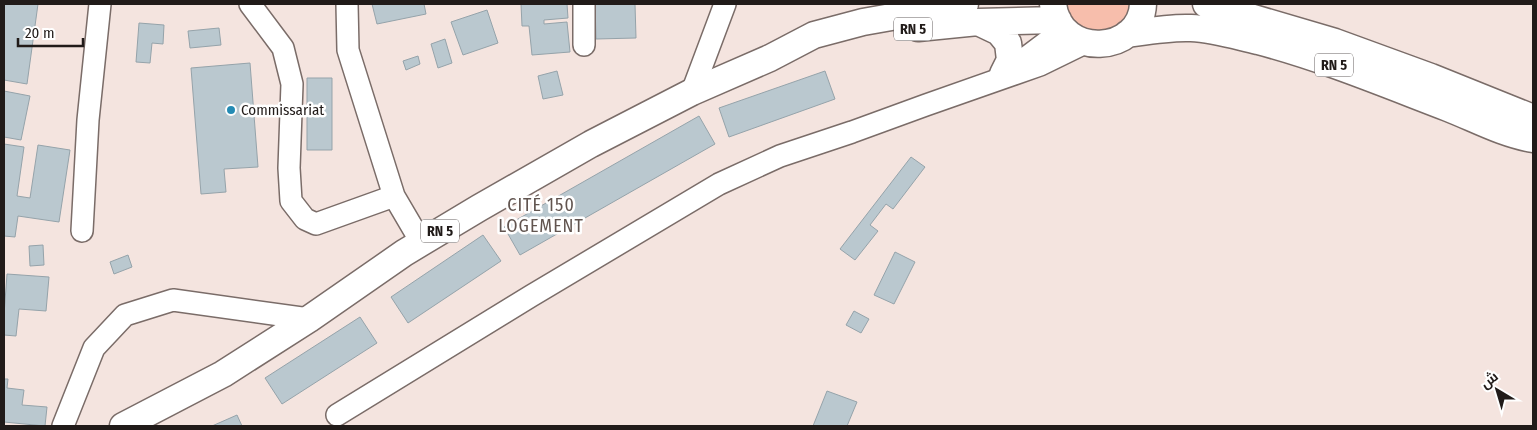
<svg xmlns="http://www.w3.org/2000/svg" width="1537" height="430" font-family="'Fira Sans Condensed',Cairo,sans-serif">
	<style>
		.green { fill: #f7beac }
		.building { fill: #bac8cf; stroke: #95a3aa }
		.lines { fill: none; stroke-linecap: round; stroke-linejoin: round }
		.minor-casing { stroke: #7a6c68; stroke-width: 24 }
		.major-casing { stroke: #7a6c68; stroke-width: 29 }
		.minor { stroke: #fff; stroke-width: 21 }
		.major { stroke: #fff; stroke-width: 26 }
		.poi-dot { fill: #258bb4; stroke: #fff; stroke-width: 2 }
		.labels { text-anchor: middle; stroke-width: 5; stroke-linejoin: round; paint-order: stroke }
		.shield { fill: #fff; stroke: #645f5e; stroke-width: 1 }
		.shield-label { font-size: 14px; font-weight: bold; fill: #211b19 }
		.poi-label { font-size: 15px; fill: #211b19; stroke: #fff; text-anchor: start }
		.quarter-label { font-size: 18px; letter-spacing: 1px; fill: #61544f; stroke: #fff }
	</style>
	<rect width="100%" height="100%" fill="#f4e4df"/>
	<path class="green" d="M1064,4H1133L1131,12L1117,29L1095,34L1074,25Z"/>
	<path class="building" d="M4,4H38L27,84L4,80Z
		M372,4H424L426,14L377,24Z
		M521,4H567L568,18L544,20V24L567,22L570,52L532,55L529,26H522Z
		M595,4H635L636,38L596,39Z
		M487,10L498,43L463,55L451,22Z
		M139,23L164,25L163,44L152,43L150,63L136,62Z
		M219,28L221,45L190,48L188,31Z
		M445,39L452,63L438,68L431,44Z
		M418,56L420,64L406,70L403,61Z
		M250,63L258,167L224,169L226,192L201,194L191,68Z
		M557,71L563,95L543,99L538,76Z
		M825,71L835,99L729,137L719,108Z
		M307,78H332V150H307Z
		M4,91L30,96L21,140L4,137Z
		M699,116L715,144L520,255L504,227Z
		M4,144L24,147L17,196L30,198L38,145L70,150L59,222L18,216L15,237L4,236Z
		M911,157L925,167L893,209L886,204L870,225L878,231L855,260L840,249Z
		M483,235L501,261L408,323L391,297Z
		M43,245L44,265L30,266L29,246Z
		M895,252L915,262L894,304L874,295Z
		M128,255L132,267L114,274L110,262Z
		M7,274L49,277L46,311L19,309L16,336L4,335V315Z
		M854,311L869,319L861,333L846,325Z
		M360,317L377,343L282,404L265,378Z
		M4,379H8L7,388L24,390L22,405L47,407L45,426L4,422Z
		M827,391L857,402L847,426H813Z
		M237,415L242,426H212Z"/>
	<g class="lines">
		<defs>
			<path id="minor" d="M250,4L283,48L292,84L289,168L291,201L305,219L316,224L394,196
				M347,4L348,50L394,196L421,242
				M584,4V45
				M1016,65L1064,29
				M692,92L725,4
				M82,231L88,120L100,4
				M337,415L531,296L719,184L780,156L852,132L926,105L1040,65L1085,43
				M63,426L94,348L125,315L173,300L309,319"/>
			<path id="major" d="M1053,4C1060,60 1141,54 1143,4
				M1206,4L1335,42L1431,77L1533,118
				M978,22L999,32L1008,43L1010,60L1003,74
				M918,28L978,22L1058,20
				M1127,34C1148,31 1170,27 1191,28C1214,29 1236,36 1258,41C1323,58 1385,84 1448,108C1476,119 1503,134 1533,139
				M123,426L223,374L309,319L404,253L479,208L591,144L692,92L770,58L814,35L863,22L965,4"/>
		</defs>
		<use href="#minor" class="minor-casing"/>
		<use href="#major" class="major-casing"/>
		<use href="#minor" class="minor"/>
		<use href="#major" class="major"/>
	</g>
	<circle class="poi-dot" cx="231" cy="110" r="5"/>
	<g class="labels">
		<g class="shield">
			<rect x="894" y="17.5" width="38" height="23" rx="4"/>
			<rect x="1315" y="53.5" width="38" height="23" rx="4"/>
			<rect x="421" y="219.5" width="38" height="23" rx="4"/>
		</g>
		<g class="shield-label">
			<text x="913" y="34">RN 5</text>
			<text x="1334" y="70">RN 5</text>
			<text x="440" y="236">RN 5</text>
		</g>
		<g class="poi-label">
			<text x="241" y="115">Commissariat</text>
		</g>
		<g class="quarter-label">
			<text x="541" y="211">CITÉ 150<tspan x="541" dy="21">LOGEMENT</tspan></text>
		</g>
	</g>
	<rect width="1537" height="430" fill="none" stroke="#211b19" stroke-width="10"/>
	<g transform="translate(1497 390) rotate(322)" stroke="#ffffff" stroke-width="4" paint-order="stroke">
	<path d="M0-4L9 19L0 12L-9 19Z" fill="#211b19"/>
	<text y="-8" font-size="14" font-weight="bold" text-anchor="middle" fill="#211b19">ش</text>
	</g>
	<path d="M18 38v8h65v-8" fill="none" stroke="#211b19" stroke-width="2.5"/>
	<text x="25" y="38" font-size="15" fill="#211b19" stroke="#ffffff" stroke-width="4" paint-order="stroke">20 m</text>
</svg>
